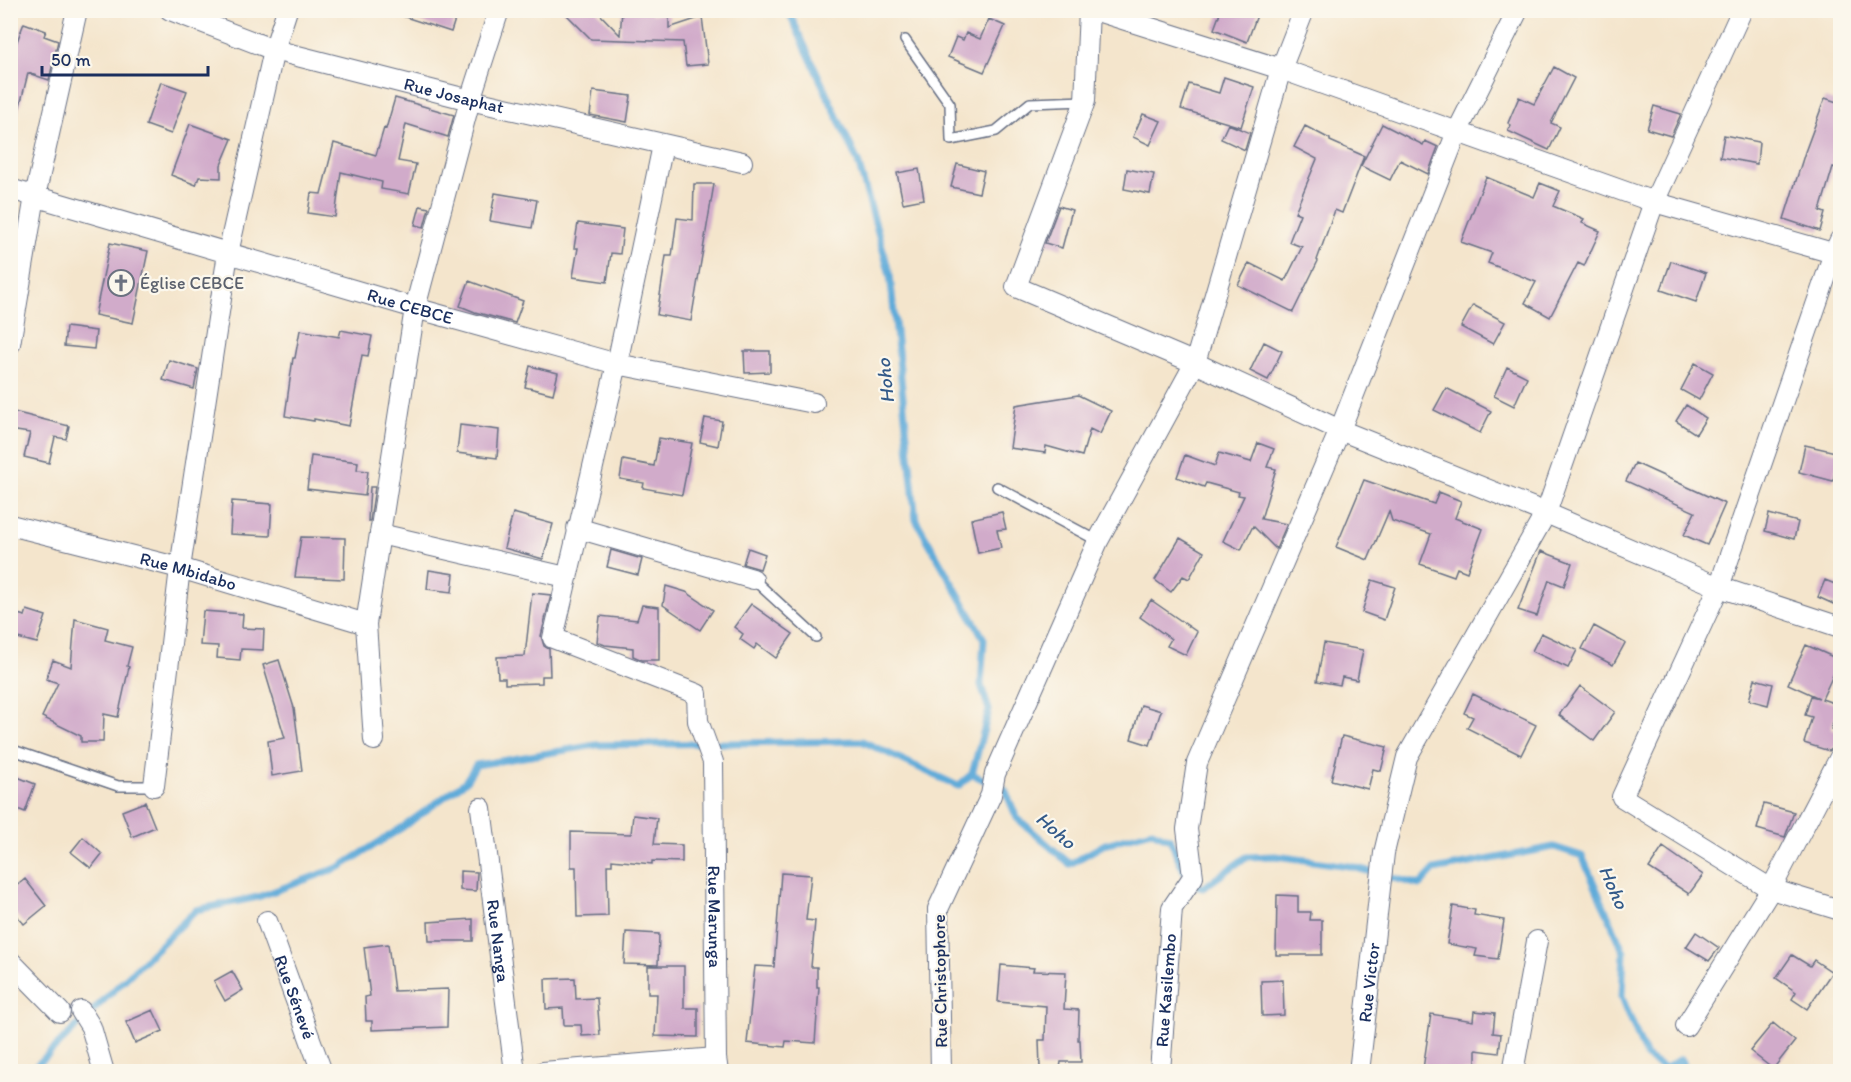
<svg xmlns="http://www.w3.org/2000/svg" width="1851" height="1082" font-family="Itim,sans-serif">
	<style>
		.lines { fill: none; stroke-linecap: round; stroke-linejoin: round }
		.stream { stroke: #60abd9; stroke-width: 7 }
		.building { fill: #d1abca }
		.lane-casing { stroke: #676f84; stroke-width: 12 }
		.street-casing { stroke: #676f84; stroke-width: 22 }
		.lane { stroke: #fff; stroke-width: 9 }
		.street { stroke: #fff; stroke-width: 20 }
		.labels { text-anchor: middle; stroke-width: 4.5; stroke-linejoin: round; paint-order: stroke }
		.street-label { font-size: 18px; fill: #1b2f5e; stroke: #fbf7ec }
		.worship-label { font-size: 18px; fill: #5b616d; stroke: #fbf7ec; text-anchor: start }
		.water-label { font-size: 20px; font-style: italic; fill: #335a89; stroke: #fbf7ec }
	</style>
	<rect width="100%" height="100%" fill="#fbf7ec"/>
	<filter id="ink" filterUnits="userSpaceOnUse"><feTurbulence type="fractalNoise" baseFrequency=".0167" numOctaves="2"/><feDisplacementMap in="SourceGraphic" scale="12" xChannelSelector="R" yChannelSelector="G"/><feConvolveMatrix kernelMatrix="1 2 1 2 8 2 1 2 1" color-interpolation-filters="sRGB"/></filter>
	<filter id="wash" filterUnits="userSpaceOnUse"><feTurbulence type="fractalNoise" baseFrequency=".008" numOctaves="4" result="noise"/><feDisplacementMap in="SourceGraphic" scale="24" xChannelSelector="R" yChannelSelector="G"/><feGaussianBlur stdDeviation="1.35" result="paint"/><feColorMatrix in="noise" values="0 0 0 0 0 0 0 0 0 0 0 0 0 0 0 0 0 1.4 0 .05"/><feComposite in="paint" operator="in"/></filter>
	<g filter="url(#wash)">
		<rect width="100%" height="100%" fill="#f4e5cc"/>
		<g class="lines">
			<path class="stream" d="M788,10L858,162L890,275L916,520L984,639L981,685L989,710L972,774
				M972,774L1005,790L1017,818L1070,864L1105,844L1152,831L1170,839L1185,873
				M1191,882L1203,888L1246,857L1276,856L1349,866L1420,885L1434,870L1554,847L1582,856L1624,952L1622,997L1646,1057L1665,1069L1681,1059L1685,1072
				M30,1072L196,910L258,897L340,867L403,827L465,782L476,765L596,745L862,741L958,786L972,774"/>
		</g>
		<g id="blocks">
			<path class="building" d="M396,10H458L451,32L396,14Z
				M562,10H596L620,35L622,11L651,10V14H669V28L702,17L708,64L686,66L683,42L591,39Z
				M1221,10H1259L1247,42L1214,29Z
				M989,19L1005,26L984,72L948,57L956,37L963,40L966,33L980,39Z
				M24,23L46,31L44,36L58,41L49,80L28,73L17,118L10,117V60Z
				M1554,67L1574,78L1551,123L1560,127L1549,150L1508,131L1511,125L1508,123L1519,97L1534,104Z
				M1224,77L1254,87L1241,127L1181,109L1189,84L1219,93Z
				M161,82L187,91L171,134L146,125Z
				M593,91L631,96L627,122L590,115Z
				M395,98L454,115L448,137L406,124L398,161L416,164L409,194L381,189L382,182L341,172L335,217L308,213L311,193L321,194L334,143L376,155L384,128L386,129Z
				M1825,98L1840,103V169L1833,167L1820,211L1825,213L1820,231L1784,219L1805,152Z
				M1654,106L1681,114L1671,136L1647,129Z
				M1143,114L1161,121L1150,145L1133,137Z
				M190,124L232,139L221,165V178L199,177L196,185L171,175Z
				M1228,124L1250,133L1245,150L1221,139Z
				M1382,124L1423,145L1425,141L1438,147L1428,174L1400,160L1390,180L1361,166Z
				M1305,126L1330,139V141L1364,156L1342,213L1335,210L1317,260L1318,261L1293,312L1238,285L1249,263L1285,281L1302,247L1289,242L1300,214L1295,212L1317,159L1294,147Z
				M1724,135L1759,142L1757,164L1720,157Z
				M957,164L984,171L979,193L951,187Z
				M919,169L924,199L903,203L897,173Z
				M1127,169L1154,174L1150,194L1124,189Z
				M1486,177L1534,197L1540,183L1560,191L1553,206L1584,219L1582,223L1600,231L1584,266L1578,263L1550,317L1525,303L1536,282L1488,263L1492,253L1461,242Z
				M694,184H714L691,321L657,315L666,256H672L677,218L693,220Z
				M495,193L537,200L532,228L490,221Z
				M420,206L429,208L424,227L415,225Z
				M1059,206L1072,210L1062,248L1045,243Z
				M578,223L623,229L620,254L611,253L607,282L573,277L578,248H574Z
				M110,243L148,251L133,323L95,315Z
				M1671,261L1706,273L1696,302L1661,290Z
				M469,281L523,301L515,323L475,312L460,306Z
				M1473,305L1505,322L1493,344L1461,327Z
				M66,327L96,331L94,349L64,346Z
				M300,330L339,337L341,330L372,336L368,356L362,355L349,426L314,419V421L285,416L293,358H295Z
				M1264,342L1282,351L1268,380L1250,371Z
				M744,351H770V372L745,373Z
				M169,360L198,369L194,389L163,380Z
				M1695,363L1713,373L1699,400L1681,390Z
				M530,366L558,373L553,394L525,387Z
				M1507,367L1527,377L1514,406L1494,396Z
				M1446,388L1491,411L1480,433L1434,410Z
				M1078,395L1111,411L1100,434L1090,429L1082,456L1046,446L1045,453L1010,448L1016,405Z
				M1686,405L1706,418L1696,434L1676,421Z
				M10,411L69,426L66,439L55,437L49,463L24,457L30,433L10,430Z
				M705,418L722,421L718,446L700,442Z
				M460,425L499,430L497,458L457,453Z
				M659,438L692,443L682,495L643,488L644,483L620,479L623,460L654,466Z
				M1258,443L1274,449L1267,467L1276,469L1261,519L1287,524L1276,549L1253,526L1241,550L1223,541L1244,496L1238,495L1239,492L1206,483L1204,487L1177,477L1185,455L1215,466L1219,453L1251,462Z
				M1805,445L1840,453L1833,481L1799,472Z
				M311,456L358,462L357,470L368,471L365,496L307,489Z
				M1635,463L1725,504L1707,545L1684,535L1695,512L1626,481Z
				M1364,480L1434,504L1439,492L1461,501L1455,518L1483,529L1467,572L1457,568L1454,576L1420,564L1431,534L1392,521L1389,511L1368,560L1336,547Z
				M370,487H375L370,521H368Z
				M232,501L272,504L270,536L230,534Z
				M1002,512L1006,529L997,530L1001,548L978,553L971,519Z
				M513,513L553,524L543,559L504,548Z
				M1769,514L1798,522L1794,539L1765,531Z
				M301,537L345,538L344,579L295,577Z
				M1180,538L1204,552L1189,579L1183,576L1171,592L1155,580Z
				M748,548L765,554L760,569L743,564Z
				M611,550L642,559L638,575L607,567Z
				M1541,551L1572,563L1564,586L1549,580L1537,616L1518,610Z
				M429,570L454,574L452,592L427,589Z
				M1372,580L1395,587L1384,620L1362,612Z
				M1825,580L1840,586V607L1818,597Z
				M666,586L686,592L713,610L700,630L663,605Z
				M532,593L551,595L541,636L544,646L549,649L550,676H542V683L505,684V678H498L497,657L525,656Z
				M1151,600L1197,632L1186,655L1167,646L1171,639L1140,617Z
				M751,604L793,634L776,658L757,644L754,649L740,639L743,634L734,627Z
				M642,605L659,607V660H642L633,656V648L605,645L597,642L600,616L637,620Z
				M27,610L46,616L37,643L10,636V612L25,616Z
				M203,611L243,614L242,628L264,629L263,650L241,649L240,660L217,658L218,646L200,645Z
				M75,619L108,628L105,640L132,647L127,666L129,667L118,717L104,714L103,742H81V736L42,717L58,683L46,679L53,660L71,667Z
				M1594,626L1625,643L1613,665L1582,649Z
				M1541,633L1577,650L1568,668L1532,651Z
				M1324,643L1363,650L1357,680L1342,677L1340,685L1317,681Z
				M1806,645L1840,660L1822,699L1839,705L1831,729L1840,732L1836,746L1829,751L1804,743L1812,717L1805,715L1811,696L1819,698L1788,684Z
				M279,660L294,708L302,771L272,776L268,741L285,738L263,665Z
				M1755,679L1773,684L1768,705L1749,700Z
				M1580,686L1615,712L1594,741L1559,715Z
				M1473,694L1536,725L1521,755L1467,728L1473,717L1464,713Z
				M1141,705L1161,711L1150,745L1131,739Z
				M1342,736L1387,747L1381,771L1373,769L1368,789L1331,780Z
				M10,774L35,784L25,812L10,806Z
				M145,802L155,827L132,837L122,811Z
				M1764,804L1794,812L1785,837L1757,829Z
				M633,815L657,818L654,844L682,845V862L652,861V864L612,860V865H607L608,916L577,917L576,867H571V832L631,834Z
				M83,837L102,854L91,868L71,852Z
				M1663,847L1703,875L1689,894L1649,868Z
				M460,871L477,872L476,891L460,890Z
				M781,873L811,875L806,920L815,921L811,967H817V987H819L815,1043L786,1041L785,1047L747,1043L755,966L774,967Z
				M25,879L46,906L24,924L10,908V891Z
				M1277,895L1298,896V912H1311L1310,920H1322V955H1276Z
				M1453,906L1475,910L1474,915L1504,920L1498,959L1475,956L1477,949L1447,944Z
				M473,919V941H429L428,922Z
				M626,932L659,934L658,965L624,964Z
				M1696,932L1719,948L1709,961L1686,947Z
				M388,944L394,991L448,989L447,1027L372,1030V1021H366L365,997L370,996L364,947Z
				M1792,955L1810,966L1814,960L1832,972L1807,1009L1792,999L1796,992L1776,978Z
				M1001,965L1034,968L1033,971L1066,972L1064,1009L1079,1010L1078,1040H1080L1081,1062H1061L1060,1068H1040L1039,1040H1045L1046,1006L998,1002Z
				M648,966H684V1008H698V1037L655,1036L657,994H648Z
				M232,971L243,990L225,1001L214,981Z
				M575,978L576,999L597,998L600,1035L582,1036L581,1025H564L563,1008L546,1009L545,979Z
				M1283,980L1284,1015L1262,1016L1261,981Z
				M153,1010L163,1031L135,1043L126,1022Z
				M1474,1011L1495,1013L1493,1033L1501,1034L1499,1053L1476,1050V1071H1437V1069H1423L1431,1014L1473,1021Z
				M1773,1023L1795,1041L1773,1069L1750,1051Z"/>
		</g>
	</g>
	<g filter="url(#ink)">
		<use href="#blocks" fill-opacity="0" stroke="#676f84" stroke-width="1.5"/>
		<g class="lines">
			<defs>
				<path id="lane" d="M905,40L950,104L951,140L996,131L1030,103L1085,101
					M997,487L1098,541
					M753,579L816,637
					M10,749L118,786H154"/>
				<g id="street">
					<path id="s1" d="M170,10L274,50L470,100L742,162"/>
					<path d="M1089,10L1085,101L1016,287L1195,363L1340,430L1546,513L1719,587L1840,627"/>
					<path d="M1094,10L1281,69L1654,202L1840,255"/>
					<path id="s2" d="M663,145L617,364L553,638L697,694L698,721L713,762L716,1058L718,1072"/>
					<path id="s3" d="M10,189L415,308L617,364L814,403"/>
					<path d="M1840,240L1834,253L1719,587L1622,797L1771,889L1840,910"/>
					<path d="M10,344L35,196L77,10"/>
					<path id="s4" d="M10,525L180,568L366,624"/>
					<path d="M577,528L753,579"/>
					<path d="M380,534L566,577"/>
					<path d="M374,740L366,624L415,308L470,100L499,10"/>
					<path d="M154,786L180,568L228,253L274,50L287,10"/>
					<path id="s5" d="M481,808L515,1072"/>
					<path id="s6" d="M267,921L322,1072"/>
					<path d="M10,961L60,1012"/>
					<path d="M81,1011L91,1027L104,1072"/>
					<path d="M1686,1026L1771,889L1840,757"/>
					<path d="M543,1072L716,1058"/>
					<path d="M941,1072L938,909L991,795L995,774L1098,541L1195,363L1281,69L1304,10"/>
					<path id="s7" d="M1160,1072L1172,908L1193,877L1187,829L1197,763L1340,430L1457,132L1518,10"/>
					<path id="s8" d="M1359,1072L1384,853L1407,757L1546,513L1654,202L1742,10"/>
					<path d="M1513,1072L1537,941"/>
				</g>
			</defs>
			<use href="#lane" class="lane-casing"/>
			<use href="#street" class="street-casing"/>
			<use href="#lane" class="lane"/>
			<use href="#street" class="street"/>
		</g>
	</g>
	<defs>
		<symbol id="church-ring" viewBox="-11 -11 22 22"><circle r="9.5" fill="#fbf7ec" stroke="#6b7280" stroke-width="1.5"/><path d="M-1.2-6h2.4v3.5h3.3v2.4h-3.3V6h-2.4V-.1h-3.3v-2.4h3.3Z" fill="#6b7280"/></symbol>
	</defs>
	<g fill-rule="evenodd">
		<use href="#church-ring" x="106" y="268" width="30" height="30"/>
	</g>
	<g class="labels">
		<g class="street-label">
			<text dy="6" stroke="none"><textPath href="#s1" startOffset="297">Rue Josaphat</textPath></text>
			<text dy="6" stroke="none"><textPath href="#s3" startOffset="417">Rue CEBCE</textPath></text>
			<text dy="6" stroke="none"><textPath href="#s4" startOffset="184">Rue Mbidabo</textPath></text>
			<text dy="6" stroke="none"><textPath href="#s2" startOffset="885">Rue Marunga</textPath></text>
			<text dy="6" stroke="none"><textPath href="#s5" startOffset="134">Rue Nanga</textPath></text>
			<text transform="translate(940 981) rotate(-91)" y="6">Rue Christophore</text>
			<text dy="6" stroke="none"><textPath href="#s8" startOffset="90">Rue Victor</textPath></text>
			<text dy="6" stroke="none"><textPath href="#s7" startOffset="82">Rue Kasilembo</textPath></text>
			<text dy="6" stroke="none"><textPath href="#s6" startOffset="81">Rue Sénevé</textPath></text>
		</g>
		<g class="worship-label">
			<text x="140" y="289">Église CEBCE</text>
		</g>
		<g class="water-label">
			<text transform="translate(885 381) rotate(-96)" y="7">Hoho</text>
			<text transform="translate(1056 830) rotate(41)" y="7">Hoho</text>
			<text transform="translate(1614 887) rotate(66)" y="7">Hoho</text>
		</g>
	</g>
	<rect width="1851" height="1082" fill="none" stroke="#fbf7ec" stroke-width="36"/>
	<path d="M42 66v9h166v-9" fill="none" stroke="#1b2f5e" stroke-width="3"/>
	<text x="51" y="66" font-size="18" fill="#1b2f5e" stroke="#fbf7ec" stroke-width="4.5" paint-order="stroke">50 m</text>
</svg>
